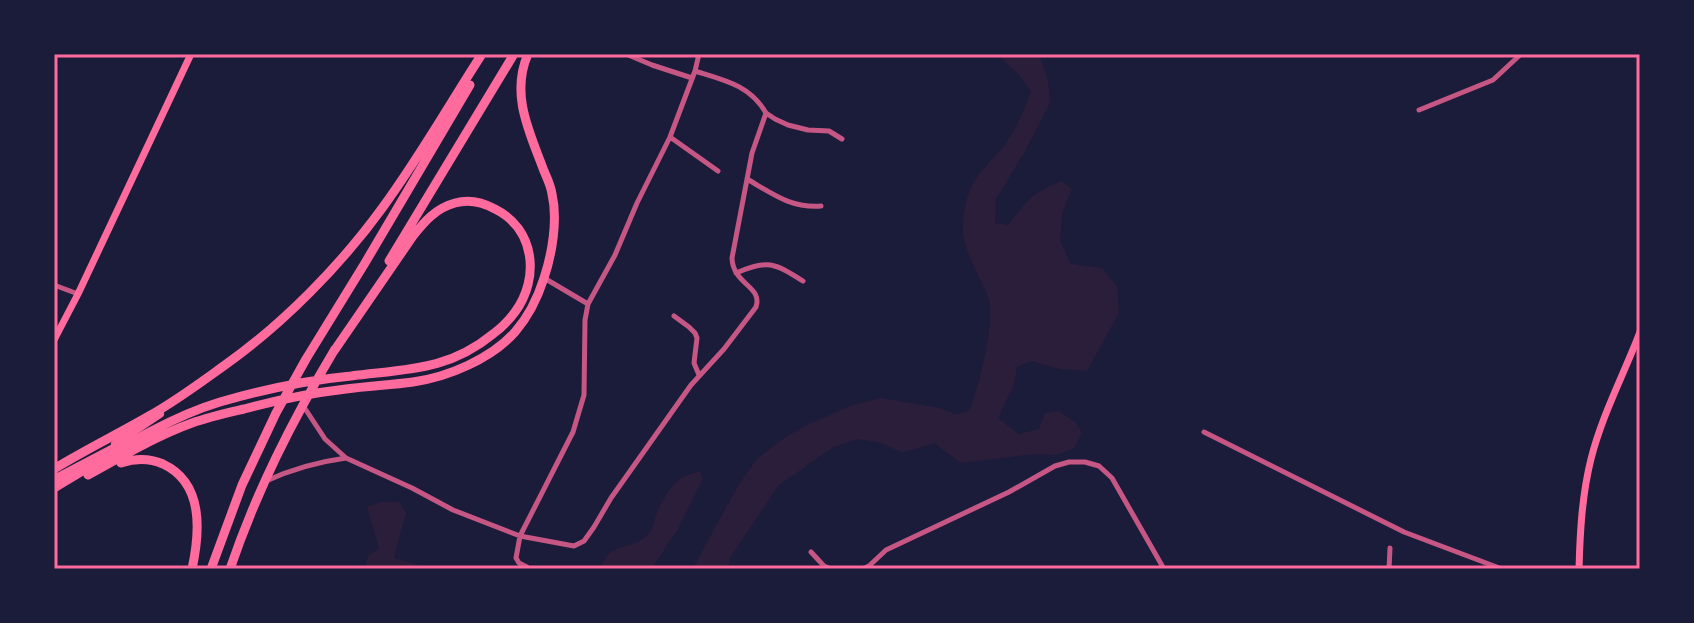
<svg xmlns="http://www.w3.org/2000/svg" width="1694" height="623" font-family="'Playfair Display',serif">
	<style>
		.green { fill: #2a1e3b }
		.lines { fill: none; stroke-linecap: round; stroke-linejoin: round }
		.minor { stroke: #c65784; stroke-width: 5 }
		.secondary { stroke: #ff6b9d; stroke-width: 7 }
		.primary { stroke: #ff6b9d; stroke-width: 7 }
		.trunk { stroke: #ff6b9d; stroke-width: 8 }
		.motorway { stroke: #ff6b9d; stroke-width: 9 }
		.neatline { fill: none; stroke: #ff6b9d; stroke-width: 3 }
	</style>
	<rect width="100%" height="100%" fill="#1b1b3a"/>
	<path class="green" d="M997,54H1040L1041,61L1048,80L1050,103L1023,155L996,199L995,223L1008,225C1028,200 1031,193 1062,181L1072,189L1062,214L1060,241L1071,264L1102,268L1117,286L1119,313L1087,371L1059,369L1032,361L1017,367L1014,385L998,418L1019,434L1039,429L1045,413L1059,411L1076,423L1082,433L1074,448L1058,455L1034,454L961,463L934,443L917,449L901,452L878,442L857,439L832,448L778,486L730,558L728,569H689L694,566L739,484L757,459L784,438L805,426L850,406L880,398L940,408L955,414L969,411C979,388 996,319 988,297C980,277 962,249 963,227C963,213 967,192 975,180C983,168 994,158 1003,147C1016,130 1023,112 1031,92L1019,75Z
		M700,471L703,479L677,531L651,569H601C609,538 633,553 649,533C653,528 654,521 656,515C660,503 671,485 681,478C686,475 694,473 700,471Z
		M381,502H399L406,513L394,558L432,569H365L368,556L379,548L367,507Z"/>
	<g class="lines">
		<path class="minor" d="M626,54L652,65L692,78
			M1419,110L1493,80L1521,54
			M766,113L775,119L788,125L808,130L829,131L842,139
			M670,137L718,171
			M747,179C773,194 790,208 821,206
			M736,273C768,259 774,263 803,281
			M54,285L78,294
			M588,304L615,255L637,203L670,137L695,71
			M674,316L689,327L695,333L697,338L694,363L699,375
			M304,407L325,439L346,458L412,488L453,510L520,536L574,546L584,541L594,527L611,498L691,385L724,349L756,307C763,286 733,285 732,258L752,153L766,113C750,85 724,80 695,71L699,54
			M1204,432L1404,532L1502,569
			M266,481C292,469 317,462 346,458
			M811,552L824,566L831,569
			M527,567L519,563L516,558L520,536L573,432L584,395L585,320L588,304L544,278
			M862,569L869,566L886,550L1009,492L1055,466L1069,462H1085L1099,466L1112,478L1164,569
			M1389,569L1390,548"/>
		<path class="secondary" d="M1579,569C1580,532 1582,495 1591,459C1602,415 1624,374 1640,332"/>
		<path class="primary" d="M54,340L78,294L191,54"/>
		<path class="trunk" d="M115,444L160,414
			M54,479L121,444"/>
		<path class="motorway" d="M389,261L514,54
			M121,463C136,458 149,458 163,464C204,483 200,532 192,569
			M54,469C85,450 118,434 149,416C176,401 200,383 225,365C283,324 341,265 383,207C419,158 449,105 482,54
			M88,475C121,457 156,436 192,423C209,417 227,413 244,409C277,400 312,393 346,389C368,386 391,385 413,382C448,377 491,359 515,332C528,317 538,297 544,278C552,254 558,220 552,194C551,186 547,178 544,171C530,133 510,95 528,54
			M54,488C105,458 163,419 220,402C262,390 308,380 351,376C406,369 448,371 493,334C501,328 509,320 515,312C540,278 535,229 495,209C482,202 469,199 455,203C436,208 424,222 413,236L334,351
			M211,569L242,485L276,413L306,359L365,263L470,85
			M230,569C257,490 292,421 335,349"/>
	</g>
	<rect width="1694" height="623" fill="none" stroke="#1b1b3a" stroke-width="112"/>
	<rect x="56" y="56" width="1582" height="511" class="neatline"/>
</svg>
